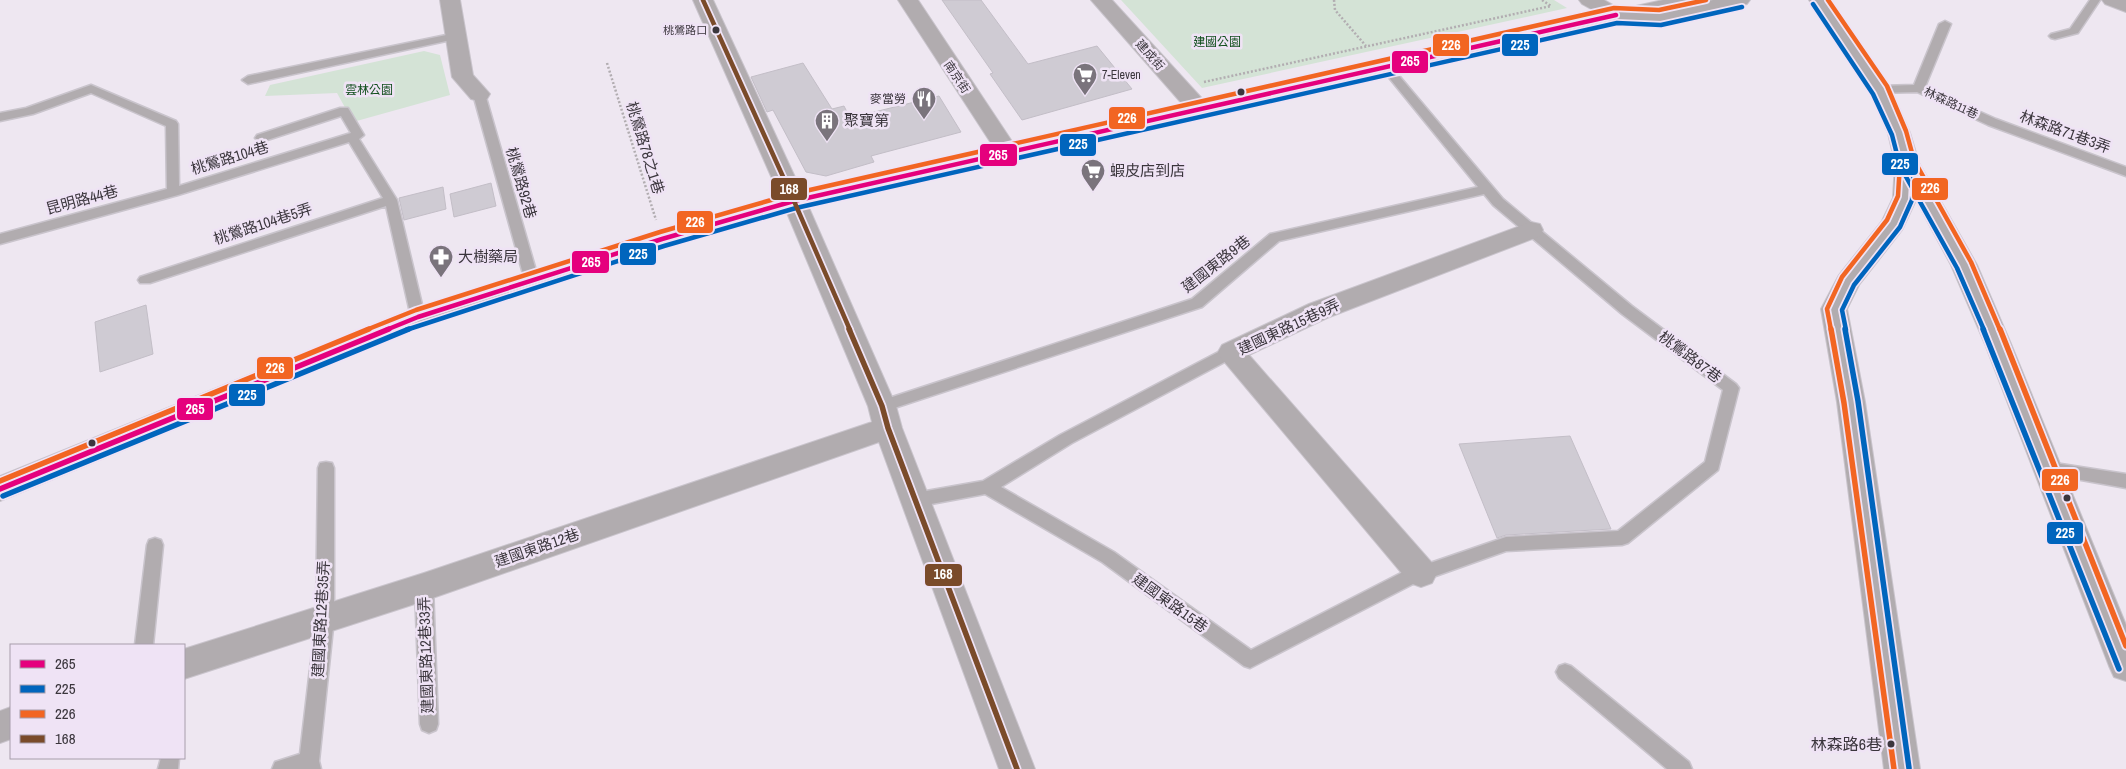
<svg xmlns="http://www.w3.org/2000/svg" width="2126" height="769" font-family="'Archivo Narrow','Noto Sans TC',sans-serif">
	<style>
		.green { fill: #d4e3d6 }
		.building { fill: #cfcbd3; stroke: #c3bec7 }
		.lines { fill: none; stroke-linecap: round; stroke-linejoin: round }
		.lane-casing { stroke: #c9c4cc; stroke-width: 3 }
		.street-casing { stroke: #c9c4cc; stroke-width: 2 }
		.secondary-casing { stroke: #c9c4cc; stroke-width: 2 }
		.path { stroke: #b2adb1; stroke-width: 2.5; stroke-dasharray: 2 2; stroke-linecap: butt }
		.lane { fill: #b1acaf; fill-rule: evenodd }
		.street { fill: #b1acaf; fill-rule: evenodd }
		.secondary { fill: #b1acb0; fill-rule: evenodd }
		.bus-1-far1-casing { stroke: #efe3f5; stroke-width: 8 }
		.bus-1-casing { stroke: #efe3f5; stroke-width: 9 }
		.bus-2-far1-casing { stroke: #efe3f5; stroke-width: 8 }
		.bus-2-casing { stroke: #efe3f5; stroke-width: 9 }
		.bus-3-far1-casing { stroke: #efe3f5; stroke-width: 8 }
		.bus-3-casing { stroke: #efe3f5; stroke-width: 9 }
		.bus-4-far1-casing { stroke: #efe3f5; stroke-width: 8 }
		.bus-4-casing { stroke: #efe3f5; stroke-width: 9 }
		.bus-1-far1 { stroke: #e5007d; stroke-width: 4.5 }
		.bus-1 { stroke: #e5007d; stroke-width: 5.5 }
		.bus-2-far1 { stroke: #0065bd; stroke-width: 4.5 }
		.bus-2 { stroke: #0065bd; stroke-width: 5.5 }
		.bus-3-far1 { stroke: #f26522; stroke-width: 4.5 }
		.bus-3 { stroke: #f26522; stroke-width: 5.5 }
		.bus-4-far1 { stroke: #7a4b2a; stroke-width: 4.5 }
		.bus-4 { stroke: #7a4b2a; stroke-width: 5.5 }
		.bus-dot { fill: #3b363d; stroke: #efe3f5; stroke-width: 2 }
		.labels { text-anchor: middle; stroke-width: 5; stroke-linejoin: round; paint-order: stroke }
		.far-bus-label { font-size: 11px; fill: #3b363d; stroke: #efe3f5; text-anchor: end }
		.far-park-label { font-size: 12px; fill: #114f1c; stroke: #efe3f5 }
		.far-street-label { font-size: 12px; fill: #3b363d; stroke: #efe3f5 }
		.far-poi-label { font-size: 12px; fill: #3b363d; stroke: #efe3f5; text-anchor: start }
		.poi-label { font-size: 15px; fill: #3b363d; stroke: #efe3f5; text-anchor: start }
		.street-label { font-size: 15px; fill: #3b363d; stroke: #efe3f5 }
		.near-bus-label { font-size: 16px; fill: #3b363d; stroke: #efe3f5; text-anchor: end }
		.line-badge { stroke: #efe3f5; stroke-width: 2 }
		.badge-label { font-size: 14px; text-anchor: middle; font-weight: bold; fill: #fff }
	</style>
	<rect width="100%" height="100%" fill="#eee7f1"/>
	<path class="green" d="M1121,0H1554L1567,8L1202,88Z
		M424,51L440,55L450,95L353,122L337,93L265,96L270,85Z"/>
	<path class="building" d="M942,0H981L1028,64L1097,46L1132,89L1022,120L990,74L993,73Z
		M803,63L832,109L844,106L850,118L939,96L961,132L871,156L874,162L826,176L806,172L773,110L767,112L751,77Z
		M491,183L496,206L454,217L450,194Z
		M443,187L446,209L404,220L399,198Z
		M146,305L153,354L100,372L95,322Z
		M1570,436L1611,529L1506,535L1497,538L1459,444Z"/>
	<g class="lines">
		<defs>
			<path id="lane" d="M2090,0H2100L2078,33L2055,39L2051,38L2049,36L2051,34L2070,29Z
				M1945,21L1951,24L1925,87L1996,119L2126,167V176L1988,125L1917,92L1876,93L1874,90L1876,87L1880,86L1914,85L1939,24Z
				M456,33L462,36L460,38L248,84L242,80L248,76Z
				M1386,64L1390,65L1503,199L1632,306L1736,384L1739,388L1718,470L1628,543L1622,545L1506,551L1413,584L1250,668L1244,666L1102,562L985,494L915,507L909,505L907,500L909,495L915,493L983,481L1060,435L1226,348L1231,347L1236,348L1238,352L1236,356L1072,443L1001,487L1114,552L1251,650L1401,573L1506,537L1618,531L1705,462L1723,390L1622,314L1493,205L1484,194L1279,241L1202,307L882,412L877,410L874,406L877,402L1192,299L1270,234L1478,187L1382,69L1380,67Z
				M91,85L176,121L178,124L179,186L351,133L341,116L261,142L255,138L257,135L340,108H348L364,135L359,139L397,200L425,317L423,321L418,322L413,321L411,317L386,206L150,283H140L138,280L140,277L383,198L349,142L178,195L0,244V234L167,189L166,126L91,93L33,114L0,121V113L26,108Z
				M479,90L485,94L539,281L537,284H527L525,281L473,94Z
				M326,462L332,463L334,468V618L319,761L321,769H272L275,762L300,754L316,618L318,468L320,463Z
				M2048,462L2126,474V488L2042,473L2040,468L2042,463Z
				M155,538L161,540L163,545L153,645H135L147,545L149,540Z
				M424,579L430,582L433,587L438,724L436,730L429,733L422,730L420,724L415,587L418,582Z
				M1565,664L1571,666L1689,762L1692,769H1667L1559,678L1556,672L1559,666Z
				M161,758H179L178,769H158Z"/>
			<path id="street" d="M440,0H460L473,75L490,94L487,99L479,101L471,99L452,77Z
				M693,0H713L806,201L896,406L902,428L1035,769H999L879,442L424,601L184,679V649L424,573L872,422L868,406L782,201Z
				M898,0H918L1019,152L1016,157L1008,159L1000,157Z
				M1091,0H1112L1207,104L1210,109L1207,114L1199,116L1191,114Z
				M1579,0H1604L1620,9L1660,12L1713,0H1750L1747,4L1660,24L1609,19L1582,4Z
				M1809,0H1829L1891,90L1910,133L1919,163L1977,265L2011,344L2126,625V681L2114,677L2109,666L1985,344L1951,265L1916,200L1902,230L1859,285L1847,309L1865,402L1920,769H1884L1837,402L1821,309L1839,275L1882,221L1893,198L1895,163L1888,133L1869,90Z
				M2102,0H2126V12L2105,4Z
				M1531,222L1540,224L1543,230L1540,236L1327,318L1249,355L1432,563L1437,573L1432,583L1421,587L1410,583L1222,359L1218,352L1222,345L1309,304Z
				M11,707V739L0,743V711Z"/>
			<path id="secondary" d="M1663,0H1704L1701,4L1694,6L1616,21L796,208L671,245L427,324L0,501V476L409,310L653,233L794,193Z"/>
		</defs>
		<use href="#lane" class="lane-casing"/>
		<use href="#street" class="street-casing"/>
		<use href="#secondary" class="secondary-casing"/>
		<path class="path" d="M1334,0L1335,10L1366,46
			M607,63L656,220
			M1204,82L1551,6L1542,0"/>
		<use href="#lane" class="lane"/>
		<use href="#street" class="street"/>
		<use href="#secondary" class="secondary"/>
		<defs>
			<path id="bus-1-far1" d="M386,330L418,317L662,239L794,201L1616,15"/>
			<path id="bus-1" d="M0,489L389,329"/>
			<path id="bus-2-far1" d="M1813,4L1873,94L1892,135L1900,166L1957,268L1984,330
				M406,330L664,246L796,208L1617,23L1661,25L1742,7
				M1846,330L1842,310L1854,285L1900,227L1912,200L1914,163"/>
			<path id="bus-2" d="M1845,329L1858,401L1909,768
				M1983,329L2119,669
				M3,496L409,329"/>
			<path id="bus-3-far1" d="M1828,0L1887,86L1906,131L1914,160L1971,262L2000,330
				M366,330L416,310L660,232L792,194L1614,8L1659,10L1706,0
				M1831,330L1827,309L1842,277L1887,220L1898,196L1900,163"/>
			<path id="bus-3" d="M1831,329L1844,403L1894,769
				M2000,329L2126,646
				M0,481L369,329"/>
			<path id="bus-4-far1" d="M703,0L794,201L850,330"/>
			<path id="bus-4" d="M849,329L882,406L888,428L1017,769"/>
		</defs>
		<use href="#bus-1-far1" class="bus-1-far1-casing"/>
		<use href="#bus-1" class="bus-1-casing"/>
		<use href="#bus-2-far1" class="bus-2-far1-casing"/>
		<use href="#bus-2" class="bus-2-casing"/>
		<use href="#bus-3-far1" class="bus-3-far1-casing"/>
		<use href="#bus-3" class="bus-3-casing"/>
		<use href="#bus-4-far1" class="bus-4-far1-casing"/>
		<use href="#bus-4" class="bus-4-casing"/>
		<use href="#bus-1-far1" class="bus-1-far1"/>
		<use href="#bus-1" class="bus-1"/>
		<use href="#bus-2-far1" class="bus-2-far1"/>
		<use href="#bus-2" class="bus-2"/>
		<use href="#bus-3-far1" class="bus-3-far1"/>
		<use href="#bus-3" class="bus-3"/>
		<use href="#bus-4-far1" class="bus-4-far1"/>
		<use href="#bus-4" class="bus-4"/>
	</g>
	<defs>
		<symbol id="supermarket-pin" viewBox="-11 -11 22 30"><path d="M0 17L-7.5 6A9.5 9.5 0 1 1 7.5 6Z" fill="#7a747c" stroke="#efe3f5"/><path d="M-6-5.5h2.5l.6 2H6L4.5 2H-2.5L-4.4-4H-6ZM-1.5 3.2a1.3 1.3 0 1 0 .1 0ZM3 3.2a1.3 1.3 0 1 0 .1 0Z" fill="#fff"/></symbol>
		<symbol id="restaurant-pin" viewBox="-11 -11 22 30"><path d="M0 17L-7.5 6A9.5 9.5 0 1 1 7.5 6Z" fill="#7a747c" stroke="#efe3f5"/><path d="M-5-6h1v4h1v-4h1v4h1v-4h1v5L-1.5 .5V6h-2V.5L-5-1ZM5-6V6H3V1.5H1.5Q1.5-4 5-6Z" fill="#fff"/></symbol>
		<symbol id="building-pin" viewBox="-11 -11 22 30"><path d="M0 17L-7.5 6A9.5 9.5 0 1 1 7.5 6Z" fill="#7a747c" stroke="#efe3f5"/><path d="M-4-6H4V6H1V3H-1V6H-4ZM-2.5-4.3h1.7v1.8h-1.7ZM.8-4.3h1.7v1.8H.8ZM-2.5-1h1.7V.8h-1.7ZM.8-1h1.7V.8H.8Z" fill="#fff"/></symbol>
		<symbol id="pharmacy-pin" viewBox="-11 -11 22 30"><path d="M0 17L-7.5 6A9.5 9.5 0 1 1 7.5 6Z" fill="#7a747c" stroke="#efe3f5"/><path d="M-2-6h4v4h4v4h-4v4h-4v-4h-4v-4h4Z" fill="#fff"/></symbol>
	</defs>
	<g fill-rule="evenodd">
		<use href="#supermarket-pin" x="1071" y="61" width="28" height="38"/>
		<use href="#restaurant-pin" x="910" y="85" width="28" height="38"/>
		<use href="#building-pin" x="813" y="107" width="28" height="38"/>
		<use href="#supermarket-pin" x="1079" y="157" width="28" height="38"/>
		<use href="#pharmacy-pin" x="427" y="243" width="28" height="38"/>
	</g>
	<g class="bus-dot">
		<circle cx="716" cy="30" r="4.5"/>
		<circle cx="1241" cy="92" r="4.5"/>
		<circle cx="92" cy="443" r="4.5"/>
		<circle cx="2067" cy="498" r="4.5"/>
		<circle cx="1891" cy="744" r="4.5"/>
	</g>
	<g class="labels">
		<g class="far-bus-label">
			<text x="707" y="34">桃鶯路口</text>
		</g>
		<g class="far-park-label">
			<text x="1217" y="46">建國公園</text>
			<text x="369" y="94">雲林公園</text>
		</g>
		<g class="far-street-label">
			<text transform="translate(1150 55) rotate(48)" y="4">建成街</text>
			<text transform="translate(957 77) rotate(56)" y="4">南京街</text>
			<text transform="translate(1951 103) rotate(25)" y="4">林森路11巷</text>
		</g>
		<g class="far-poi-label">
			<text x="1102" y="79">7-Eleven</text>
			<text x="906" y="103" text-anchor="end">麥當勞</text>
		</g>
		<g class="poi-label">
			<text x="844" y="126">聚寶第</text>
			<text x="1110" y="176">蝦皮店到店</text>
			<text x="458" y="262">大樹藥局</text>
		</g>
		<g class="street-label">
			<text transform="translate(2065 132) rotate(20)" y="5">林森路71巷3弄</text>
			<text transform="translate(645 148) rotate(73)" y="5">桃鶯路78之1巷</text>
			<text transform="translate(230 158) rotate(-17)" y="5">桃鶯路104巷</text>
			<text transform="translate(521 183) rotate(74)" y="5">桃鶯路92巷</text>
			<text transform="translate(82 200) rotate(-15)" y="5">昆明路44巷</text>
			<text transform="translate(263 224) rotate(-18)" y="5">桃鶯路104巷5弄</text>
			<text transform="translate(1216 264) rotate(-38)" y="5">建國東路9巷</text>
			<text transform="translate(1289 327) rotate(-25)" y="5">建國東路15巷9弄</text>
			<text transform="translate(1690 357) rotate(37)" y="5">桃鶯路87巷</text>
			<text transform="translate(537 548) rotate(-19)" y="5">建國東路12巷</text>
			<text transform="translate(1170 603) rotate(36)" y="5">建國東路15巷</text>
			<text transform="translate(321 619) rotate(-87)" y="5">建國東路12巷35弄</text>
			<text transform="translate(426 655) rotate(-92)" y="5">建國東路12巷33弄</text>
		</g>
		<g class="near-bus-label">
			<text x="1882" y="750">林森路6巷</text>
		</g>
	</g>
	<g class="line-badge">
		<rect x="1432" y="33" width="38" height="24" rx="5" fill="#f26522"/>
		<rect x="1501" y="33" width="38" height="24" rx="5" fill="#0065bd"/>
		<rect x="1391" y="50" width="38" height="24" rx="5" fill="#e5007d"/>
		<rect x="1108" y="106" width="38" height="24" rx="5" fill="#f26522"/>
		<rect x="1059" y="133" width="38" height="24" rx="5" fill="#0065bd"/>
		<rect x="979" y="143" width="39" height="24" rx="5" fill="#e5007d"/>
		<rect x="1881" y="152" width="38" height="24" rx="5" fill="#0065bd"/>
		<rect x="1911" y="177" width="38" height="24" rx="5" fill="#f26522"/>
		<rect x="770" y="177" width="38" height="24" rx="5" fill="#7a4b2a"/>
		<rect x="676" y="210" width="38" height="24" rx="5" fill="#f26522"/>
		<rect x="619" y="242" width="38" height="24" rx="5" fill="#0065bd"/>
		<rect x="571" y="250" width="39" height="24" rx="5" fill="#e5007d"/>
		<rect x="256" y="356" width="38" height="24" rx="5" fill="#f26522"/>
		<rect x="228" y="383" width="38" height="24" rx="5" fill="#0065bd"/>
		<rect x="176" y="397" width="38" height="24" rx="5" fill="#e5007d"/>
		<rect x="2041" y="468" width="38" height="24" rx="5" fill="#f26522"/>
		<rect x="2046" y="521" width="38" height="24" rx="5" fill="#0065bd"/>
		<rect x="924" y="563" width="39" height="24" rx="5" fill="#7a4b2a"/>
	</g>
	<g class="badge-label">
		<text x="1451" y="50">226</text>
		<text x="1520" y="50">225</text>
		<text x="1410" y="66">265</text>
		<text x="1127" y="123">226</text>
		<text x="1078" y="149">225</text>
		<text x="998" y="160">265</text>
		<text x="1900" y="169">225</text>
		<text x="1930" y="193">226</text>
		<text x="789" y="194">168</text>
		<text x="695" y="227">226</text>
		<text x="638" y="259">225</text>
		<text x="591" y="267">265</text>
		<text x="275" y="373">226</text>
		<text x="247" y="400">225</text>
		<text x="195" y="414">265</text>
		<text x="2060" y="485">226</text>
		<text x="2065" y="538">225</text>
		<text x="943" y="579">168</text>
	</g>
	<rect x="10" y="644" width="175" height="115" fill="#efe3f5" stroke="#a79eab"/>
	<rect x="20" y="660" width="25" height="8" fill="#e5007d" stroke="#a79eab"/>
	<text x="55" y="669" font-size="15" fill="#3b363d">265</text>
	<rect x="20" y="685" width="25" height="8" fill="#0065bd" stroke="#a79eab"/>
	<text x="55" y="694" font-size="15" fill="#3b363d">225</text>
	<rect x="20" y="710" width="25" height="8" fill="#f26522" stroke="#a79eab"/>
	<text x="55" y="719" font-size="15" fill="#3b363d">226</text>
	<rect x="20" y="735" width="25" height="8" fill="#7a4b2a" stroke="#a79eab"/>
	<text x="55" y="744" font-size="15" fill="#3b363d">168</text>
</svg>
